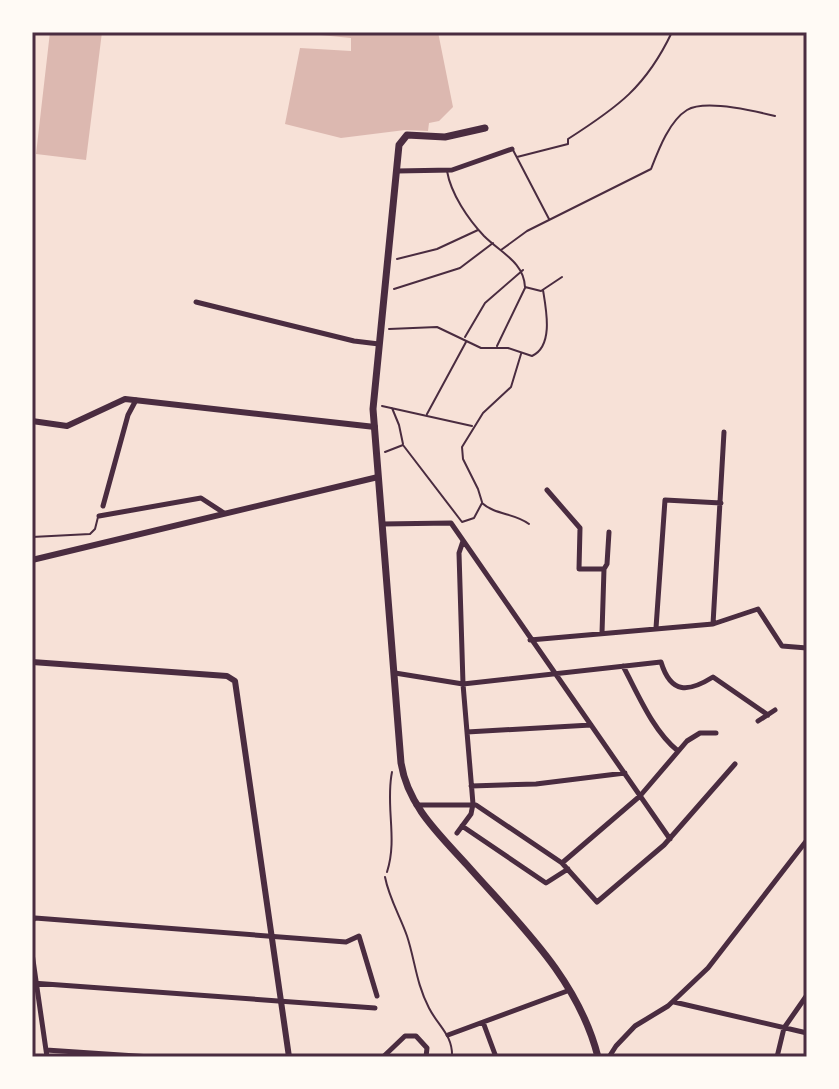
<svg xmlns="http://www.w3.org/2000/svg" width="839" height="1089" font-family="'Varela Round',sans-serif">
	<style>
		.water { fill: #dcb8b0 }
		.lines { fill: none; stroke-linecap: round; stroke-linejoin: round }
		.path { stroke: #4a2c40; stroke-width: 2 }
		.service { stroke: #4a2c40; stroke-width: 2 }
		.minor { stroke: #4a2c40; stroke-width: 5 }
		.tertiary { stroke: #4a2c40; stroke-width: 6 }
		.secondary { stroke: #4a2c40; stroke-width: 7 }
		.neatline { fill: none; stroke: #4a2c40; stroke-width: 3 }
	</style>
	<rect width="100%" height="100%" fill="#f7e1d7"/>
	<path class="water" d="M50,32H102L86,160L36,154Z
		M290,32H438L453,107L439,121L429,123L428,131L405,130L341,138L285,124L300,48L351,51V38Z"/>
	<g class="lines">
		<path class="path" d="M387,872C398,838 385,806 392,772"/>
		<path class="service" d="M513,150L549,219
			M517,157L568,144V139C618,107 646,87 672,32
			M447,171C451,194 468,219 484,236C501,253 524,262 525,287L541,291L562,277
			M501,250L527,231L651,169C658,151 669,121 687,110C705,99 755,111 775,116
			M397,259L437,249L478,230
			M394,289L460,268L493,243
			M389,329L437,327L481,348H508L532,356C554,346 546,309 543,290
			M465,337L485,303L523,270
			M497,346L525,288
			M382,406L472,426
			M392,408L399,425L403,444
			M427,414L466,342
			M385,452L403,445L462,522L474,518L482,503C495,515 515,513 529,524
			M482,502L478,489L463,459L462,447L483,413L511,387L521,354
			M32,537L90,534L95,529L98,517
			M385,877C389,898 400,916 407,936C415,960 416,983 429,1008C438,1026 453,1035 452,1057"/>
		<path class="minor" d="M397,171L452,170L512,149
			M196,302L354,341L379,344
			M547,490L580,528L579,569H604L602,633
			M103,506L128,415L136,400
			M99,516L201,498L224,513
			M382,524L451,523L670,839
			M604,569L607,564L609,532
			M713,624L724,432
			M656,628L665,500L721,503
			M530,640L713,624L758,609L782,646L807,648
			M623,666C638,694 653,731 678,751
			M395,673L463,684L661,662C671,695 689,692 713,677L768,715
			M758,721L775,710
			M467,732L591,725
			M471,786L536,784L625,773
			M416,805H476L562,863L597,902L664,845L735,764
			M462,826L546,883L568,869
			M457,833L471,814L473,804L463,684L459,553L463,541
			M562,863L640,796L687,741L700,733H716
			M32,921L35,918L346,942L359,936L377,996
			M32,953L47,1057
			M32,983L375,1008
			M674,1002L807,1033
			M483,1022L496,1057
			M448,1035L570,990
			M46,1050L151,1057
			M383,1057L405,1036H416L427,1048L426,1057
			M609,1057L616,1046L635,1026L668,1006L708,968L807,840
			M777,1057L784,1028L807,995"/>
		<path class="tertiary" d="M32,421L67,426L125,399L375,427
			M32,560L378,477
			M32,662L227,676L235,681L289,1057"/>
		<path class="secondary" d="M485,128L445,137L407,135L399,145L373,409L401,763C408,806 439,834 467,865C519,924 578,978 598,1057"/>
	</g>
	<rect width="839" height="1089" fill="none" stroke="#fffaf5" stroke-width="68"/>
	<rect x="34" y="34" width="771" height="1021" class="neatline"/>
</svg>
